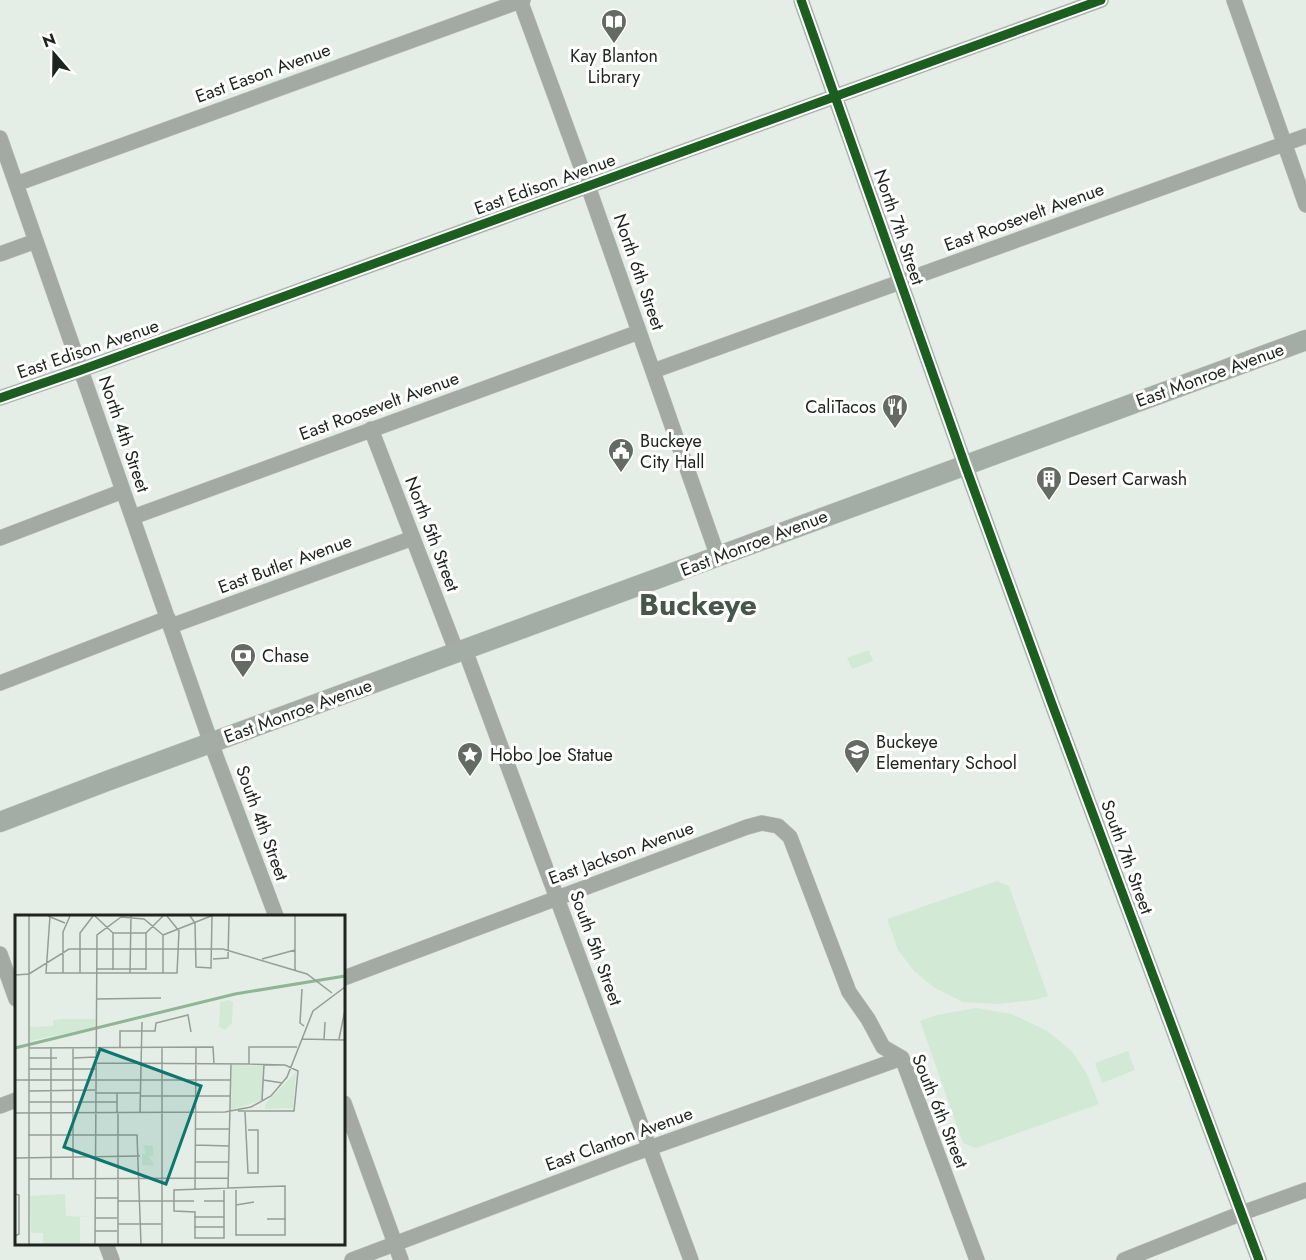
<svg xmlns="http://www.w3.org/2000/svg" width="1306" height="1260" font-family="Jost,sans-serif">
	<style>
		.green { fill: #d2e9d6 }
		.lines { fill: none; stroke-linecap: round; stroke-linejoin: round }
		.minor-casing { stroke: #c1c9c3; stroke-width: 16 }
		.major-casing { stroke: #c1c9c3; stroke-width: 21 }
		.minor { stroke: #a3aaa4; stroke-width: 15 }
		.major { stroke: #a3ada5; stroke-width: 20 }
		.cycleway-casing { stroke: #fff; stroke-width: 13 }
		.cycleway { stroke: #1b5e20; stroke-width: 9 }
		.labels { text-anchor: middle; stroke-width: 6; stroke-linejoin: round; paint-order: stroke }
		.poi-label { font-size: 18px; fill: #1d241e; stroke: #fff; text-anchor: start }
		.street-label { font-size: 18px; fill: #1d241e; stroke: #fff }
		.town-label { font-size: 30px; font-weight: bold; fill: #465648; stroke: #fff }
		.inset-river { fill: none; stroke: #8fb595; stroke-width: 3 }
		.inset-road { fill: none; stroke: #949d96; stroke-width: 1.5 }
		.view { fill: #0f766e; fill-opacity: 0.15; stroke: #0f766e; stroke-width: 3 }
		.inset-edge { fill: none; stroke: #1d241e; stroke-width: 3 }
	</style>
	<rect width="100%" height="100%" fill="#e4eee6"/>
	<path class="green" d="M869,650L873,661L852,669L847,658Z
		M997,881L1009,886L1048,996L1035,1000L998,1004L963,1002L935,988L915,972L898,950L887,919Z
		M976,1008L1012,1014L1047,1031L1072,1051L1087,1074L1099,1104L976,1148L963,1143L920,1021L937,1015Z
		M1128,1051L1135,1070L1102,1083L1095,1063Z"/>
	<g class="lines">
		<defs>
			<path id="minor" d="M520,0L588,186L718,557
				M801,0L965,465L1052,704L1259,1260
				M1234,0L1306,205
				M0,138L211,743L276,916
				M16,184L523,0
				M0,254L36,241
				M653,371L1306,136
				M0,398L81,370L1101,0
				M371,429L457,653
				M133,517L639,332
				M0,538L123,491
				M171,626L413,538
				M465,650L691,1260
				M0,683L168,618
				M0,954L16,999
				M344,978L747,827L762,823L778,826L790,837L849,992L868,1019L883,1047L902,1058L977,1260
				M344,1103L401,1260
				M0,1106L16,1100
				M106,1244L112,1260
				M352,1260L630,1155L902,1058
				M1124,1260L1242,1213L1306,1190"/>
			<path id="major" d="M0,822L107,781L1306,340"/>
		</defs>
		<use href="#minor" class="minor-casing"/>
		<use href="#major" class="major-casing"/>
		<use href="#minor" class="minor"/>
		<use href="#major" class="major"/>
		<defs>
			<path id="cycleway" d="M801,0L965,465L1052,704L1259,1260
				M0,398L81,370L1101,0"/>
		</defs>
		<use href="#cycleway" class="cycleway-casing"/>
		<use href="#cycleway" class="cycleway"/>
	</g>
	<defs>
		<symbol id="library-pin" viewBox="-11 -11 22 30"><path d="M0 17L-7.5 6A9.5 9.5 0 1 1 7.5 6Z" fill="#636b64" stroke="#fff"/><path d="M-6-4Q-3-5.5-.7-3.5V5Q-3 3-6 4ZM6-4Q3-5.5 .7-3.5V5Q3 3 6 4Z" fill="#fff"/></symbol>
		<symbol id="restaurant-pin" viewBox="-11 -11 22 30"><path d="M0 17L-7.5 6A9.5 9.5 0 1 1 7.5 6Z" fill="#636b64" stroke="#fff"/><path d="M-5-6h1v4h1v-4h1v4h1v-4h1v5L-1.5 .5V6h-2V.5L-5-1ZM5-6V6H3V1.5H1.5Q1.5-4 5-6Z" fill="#fff"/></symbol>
		<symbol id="civic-pin" viewBox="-11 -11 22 30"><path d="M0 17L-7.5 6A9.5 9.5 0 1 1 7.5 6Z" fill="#636b64" stroke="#fff"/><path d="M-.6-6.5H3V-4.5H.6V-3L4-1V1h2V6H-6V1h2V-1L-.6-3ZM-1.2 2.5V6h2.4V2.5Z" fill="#fff"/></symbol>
		<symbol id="building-pin" viewBox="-11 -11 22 30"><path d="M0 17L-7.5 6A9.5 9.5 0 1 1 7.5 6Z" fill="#636b64" stroke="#fff"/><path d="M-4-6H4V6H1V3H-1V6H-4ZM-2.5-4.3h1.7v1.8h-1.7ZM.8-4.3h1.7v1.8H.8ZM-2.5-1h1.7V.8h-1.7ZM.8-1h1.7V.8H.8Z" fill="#fff"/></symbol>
		<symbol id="bank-pin" viewBox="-11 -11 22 30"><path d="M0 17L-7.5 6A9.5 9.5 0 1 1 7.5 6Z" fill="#636b64" stroke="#fff"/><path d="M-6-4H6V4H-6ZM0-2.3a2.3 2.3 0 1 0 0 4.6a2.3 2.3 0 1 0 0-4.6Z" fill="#fff"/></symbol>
		<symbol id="school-pin" viewBox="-11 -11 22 30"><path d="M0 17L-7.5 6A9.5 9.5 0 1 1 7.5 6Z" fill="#636b64" stroke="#fff"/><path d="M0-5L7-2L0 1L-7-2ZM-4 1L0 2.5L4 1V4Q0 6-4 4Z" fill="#fff"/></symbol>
		<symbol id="sight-pin" viewBox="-11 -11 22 30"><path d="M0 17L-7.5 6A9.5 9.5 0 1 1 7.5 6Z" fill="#636b64" stroke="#fff"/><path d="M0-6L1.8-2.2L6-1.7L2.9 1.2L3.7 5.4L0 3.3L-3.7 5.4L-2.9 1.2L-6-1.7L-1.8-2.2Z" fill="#fff"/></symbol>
	</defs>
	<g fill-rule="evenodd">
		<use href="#library-pin" x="599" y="7" width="30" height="40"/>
		<use href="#restaurant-pin" x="880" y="392" width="30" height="40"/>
		<use href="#civic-pin" x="606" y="436" width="30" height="40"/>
		<use href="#building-pin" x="1034" y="464" width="30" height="40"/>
		<use href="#bank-pin" x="228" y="641" width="30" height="40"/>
		<use href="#school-pin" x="842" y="737" width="30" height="40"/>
		<use href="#sight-pin" x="455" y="740" width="30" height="40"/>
	</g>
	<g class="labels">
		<g class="poi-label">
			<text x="614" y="62" text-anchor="middle">Kay Blanton<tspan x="614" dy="21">Library</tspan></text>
			<text x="876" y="413" text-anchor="end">CaliTacos</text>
			<text x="640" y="447">Buckeye<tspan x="640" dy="21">City Hall</tspan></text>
			<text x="1068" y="485">Desert Carwash</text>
			<text x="262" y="662">Chase</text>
			<text x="876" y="748">Buckeye<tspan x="876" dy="21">Elementary School</tspan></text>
			<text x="490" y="761">Hobo Joe Statue</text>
		</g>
		<g class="street-label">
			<text transform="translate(263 73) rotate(-20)" y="6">East Eason Avenue</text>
			<text transform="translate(545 184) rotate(-20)" y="6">East Edison Avenue</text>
			<text transform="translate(1024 217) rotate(-20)" y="6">East Roosevelt Avenue</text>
			<text transform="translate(899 227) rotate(71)" y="6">North 7th Street</text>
			<text transform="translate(639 272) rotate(71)" y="6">North 6th Street</text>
			<text transform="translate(88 349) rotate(-19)" y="6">East Edison Avenue</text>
			<text transform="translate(1210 375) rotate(-20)" y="6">East Monroe Avenue</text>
			<text transform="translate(379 406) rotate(-20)" y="6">East Roosevelt Avenue</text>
			<text transform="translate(124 434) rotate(71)" y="6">North 4th Street</text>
			<text transform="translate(432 534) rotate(69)" y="6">North 5th Street</text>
			<text transform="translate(754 543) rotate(-21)" y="6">East Monroe Avenue</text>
			<text transform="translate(285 564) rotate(-20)" y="6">East Butler Avenue</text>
			<text transform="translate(298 711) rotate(-20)" y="6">East Monroe Avenue</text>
			<text transform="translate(262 823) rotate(70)" y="6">South 4th Street</text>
			<text transform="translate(621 853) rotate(-20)" y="6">East Jackson Avenue</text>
			<text transform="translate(1127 857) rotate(70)" y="6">South 7th Street</text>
			<text transform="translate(596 948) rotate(70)" y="6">South 5th Street</text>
			<text transform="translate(940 1111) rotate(68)" y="6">South 6th Street</text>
			<text transform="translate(619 1139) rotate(-20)" y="6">East Clanton Avenue</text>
		</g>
		<g class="town-label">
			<text x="698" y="615">Buckeye</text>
		</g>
	</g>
	<g transform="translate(15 915)">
		<rect width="330" height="330" fill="#e4eee6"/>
		<path d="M214,85L218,87L217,108L210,115L204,112L205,87ZM48,104H80V112L15,126V112L38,111V105ZM217,150L248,151L247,185L216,195ZM281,157L278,193L250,194V189ZM128,230L138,231V241H134L139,251L127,250V239H131ZM50,279L51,301L79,302H65V329H28V318H16L15,281Z" fill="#d2e9d6"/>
		<path class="inset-river" d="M0,133L220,79L330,61"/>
		<path class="inset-road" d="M14,1V198M33,1L50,8M35,1L31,58H162L164,16L152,1M80,1L98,18M175,1L180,8L181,52L196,53L197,1M280,1V56M98,18V55M98,18H131M131,18L148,1M148,20L196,1M198,44L213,43L214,1M247,44L280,35M81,54H131M131,55V18M48,58V17L55,1M65,58V18L78,1M115,58L116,1M0,60L14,59L54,34H208L292,59L317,78M287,74L285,108L289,111M81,84L146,83M287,124L330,125M324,124L330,95M309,125L310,107M105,132V116H140L141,108L173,100L176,117M14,133L198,132L199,149M14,143H42M59,143L81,142M81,148L234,149L270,150L283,156L279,196H223M234,149V132H282M14,154H81M0,165H215M248,165L268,168M14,176L80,175M80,178H125M102,178V197M125,181H215M247,185L249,150M14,187H80M80,187H102M103,197V329M125,197L127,107M230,197L233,258H243V215H233M0,198L210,197L236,192L256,181L272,162L298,96L330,72M14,198V329M180,214H214M13,220H122L126,329M180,230L214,231M1,243L125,241M180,247H214M14,264L213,263M36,264V132M58,264V132M213,274L216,149M180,275L181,133M209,275V323H180V297L159,296V275L270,271V320H221V275M0,279L4,280V319L0,321M80,283H103M103,286H179M189,286H209M221,290L239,287M179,302H209M80,303H102M252,304H271M103,309H146M179,312H209M80,316H102M80,329L82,20L106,2L129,4L148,20V58M147,329V132"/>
		<path class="view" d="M85,134L186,171L151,269L49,232Z"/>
		<rect width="330" height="330" class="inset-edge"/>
	</g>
	<g transform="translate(54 54) rotate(340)" stroke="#ffffff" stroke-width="4.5" paint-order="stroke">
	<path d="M0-4.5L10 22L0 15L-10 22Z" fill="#1d241e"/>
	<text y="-9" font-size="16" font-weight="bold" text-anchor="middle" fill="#1d241e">N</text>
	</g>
</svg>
